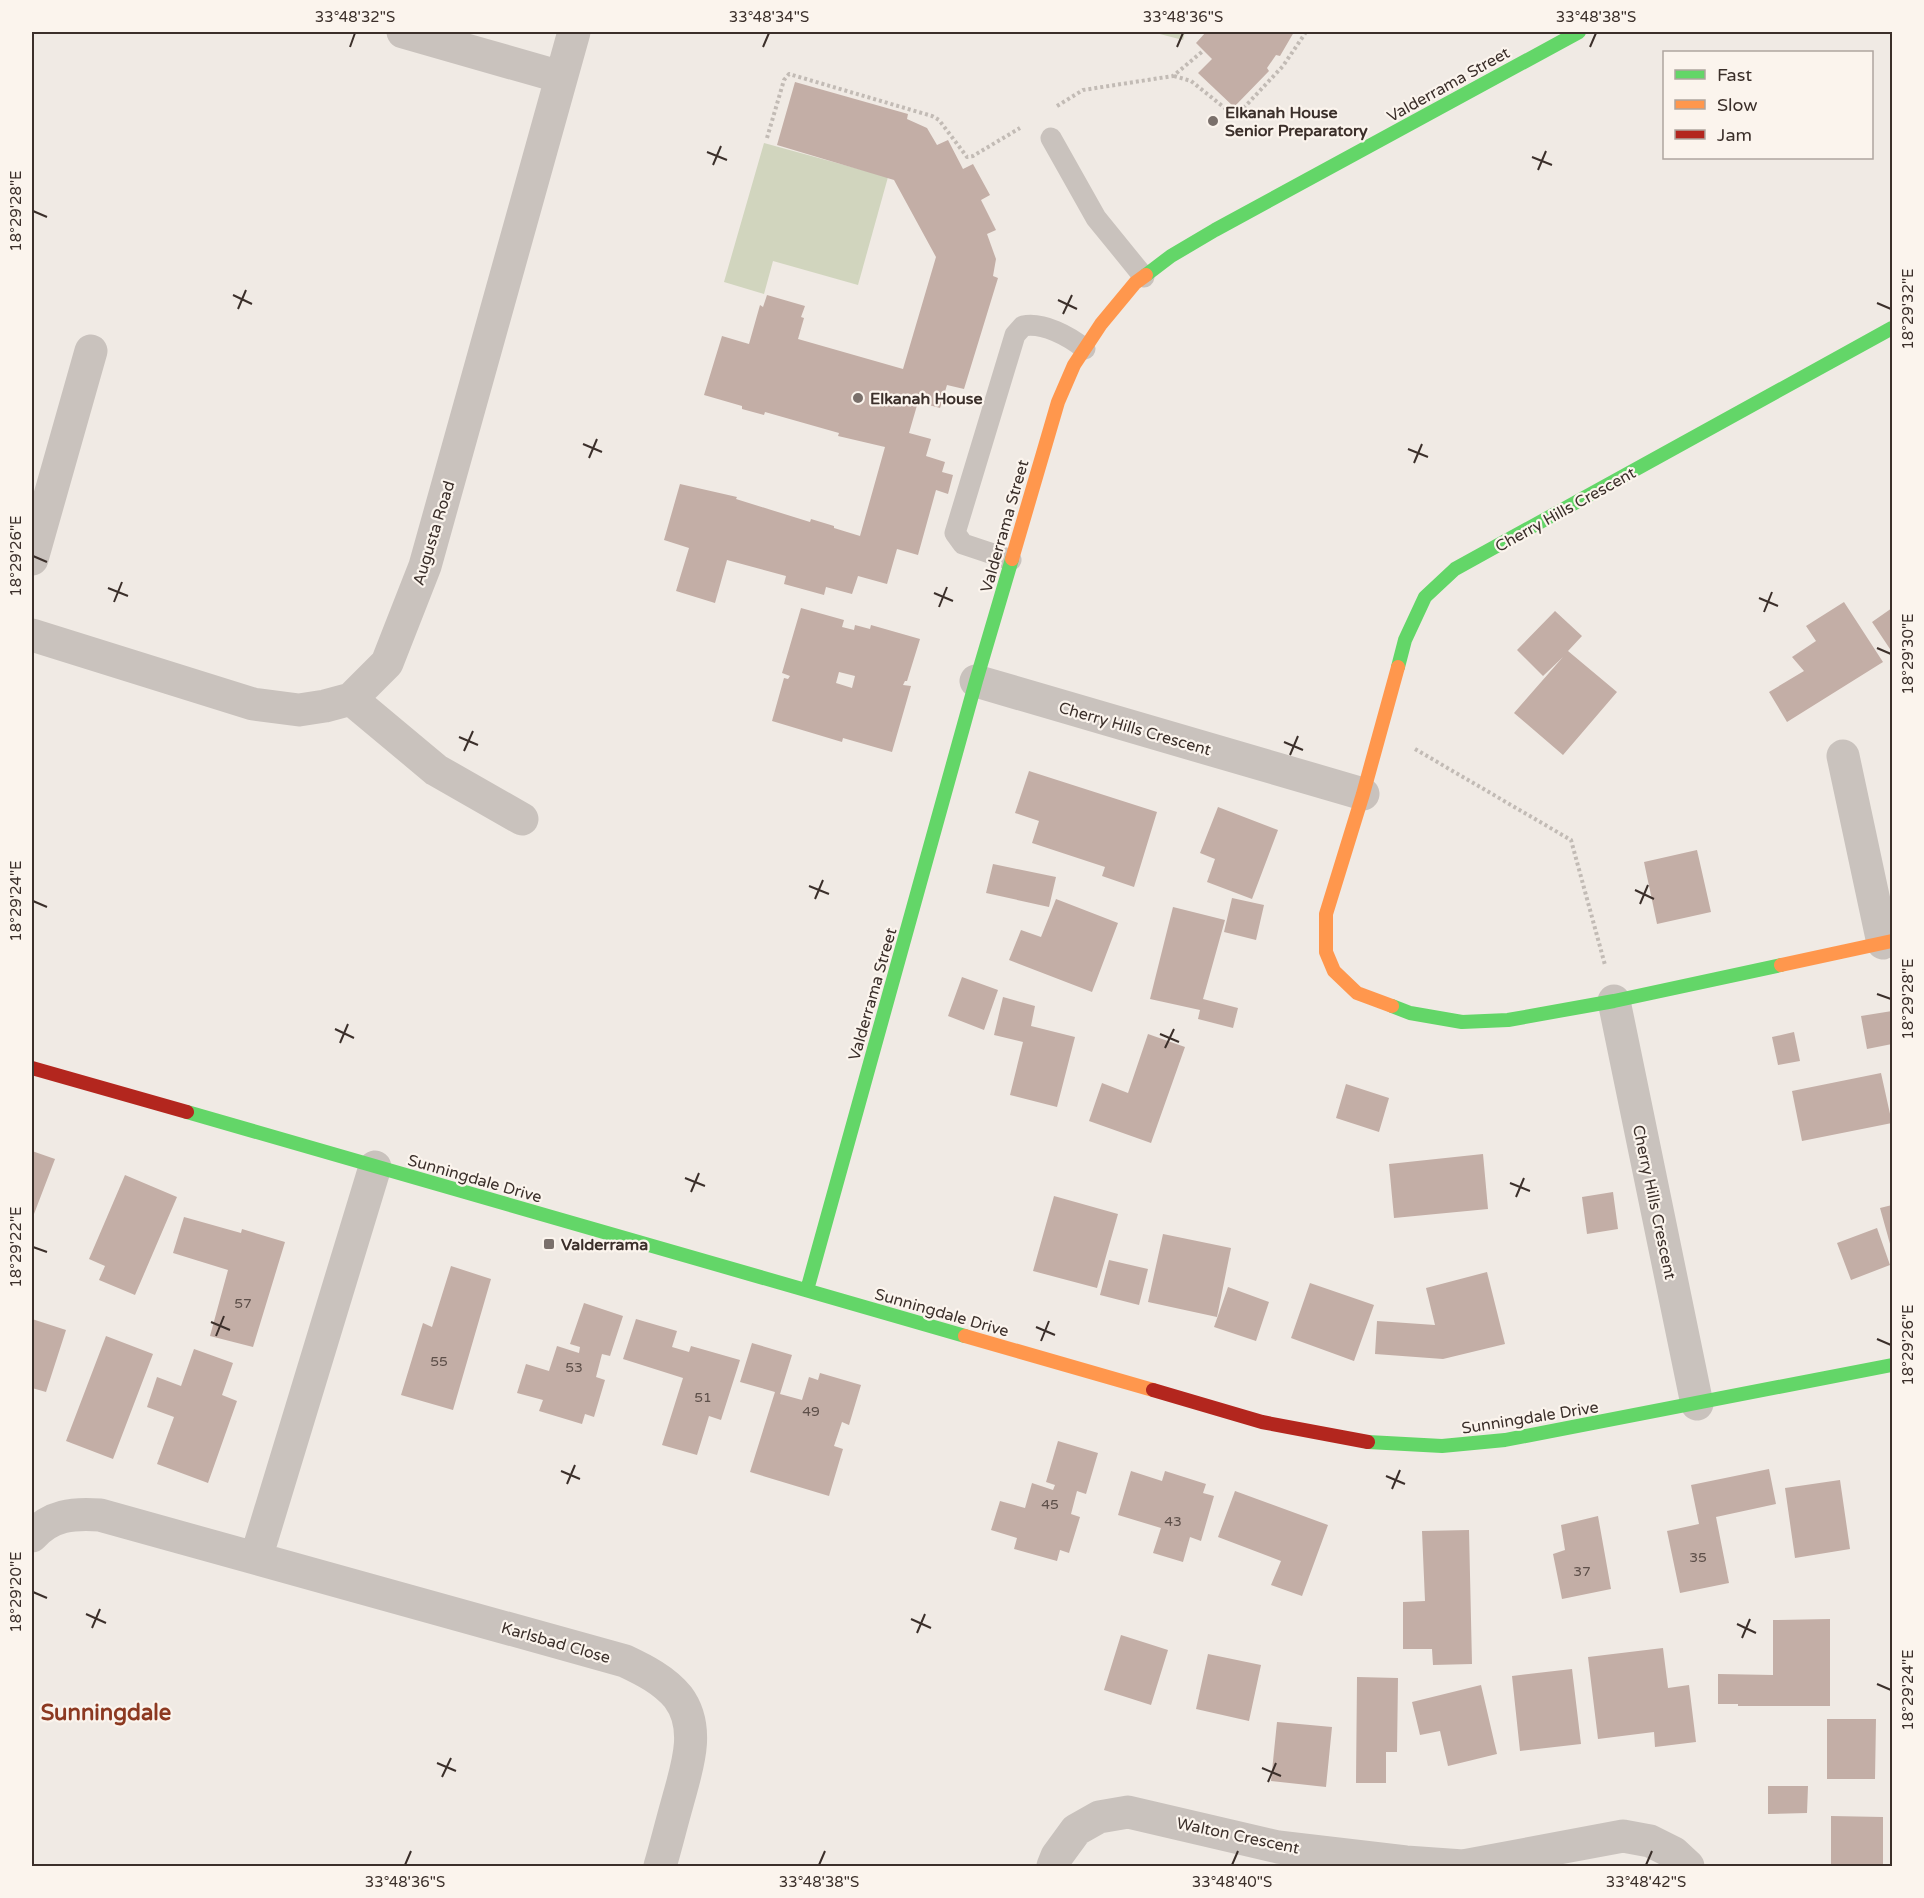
<svg xmlns="http://www.w3.org/2000/svg" width="1924" height="1898" font-family="'Varela Round',sans-serif">
	<style>
		.green { fill: #d1d5be }
		.building { fill: #c3aea6; fill-rule: evenodd }
		.lines { fill: none; stroke-linecap: round; stroke-linejoin: round }
		.path { stroke: #c2bbb5; stroke-width: 4; stroke-dasharray: 3 3; stroke-linecap: butt }
		.lane { stroke: #c9c2bd; stroke-width: 21 }
		.street { stroke: #c9c2bd; stroke-width: 33 }
		.fast { stroke: #63d668; stroke-width: 14 }
		.slow { stroke: #ff974d; stroke-width: 14 }
		.jam { stroke: #b3261e; stroke-width: 14 }
		.ticks { fill: none; stroke: #3b2f2a; stroke-width: 2 }
		.poi-dot { fill: #7a706b; stroke: #fbf4ed; stroke-width: 2 }
		.labels { text-anchor: middle; stroke-width: 4.5; stroke-linejoin: round; paint-order: stroke }
		.number-label { font-size: 14px; fill: #5d4f49 }
		.street-label { font-size: 16px; fill: #3b2f2a; stroke: #fbf4ed }
		.poi-label { font-size: 16px; font-weight: bold; fill: #3b2f2a; stroke: #fbf4ed; text-anchor: start }
		.district-label { font-size: 22px; font-weight: bold; fill: #8c3921; stroke: #fbf4ed }
		.neatline { fill: none; stroke: #3b2f2a; stroke-width: 2 }
		.ticks-label { font-size: 15px; text-anchor: middle; fill: #3b2f2a }
	</style>
	<rect width="100%" height="100%" fill="#f0eae4"/>
	<path class="green" d="M1152,32H1185L1183,40Z
		M764,143L888,177L858,285L773,261L764,294L724,282Z"/>
	<path class="building" d="M1206,32H1294L1280,56L1276,55L1267,68L1269,71L1234,107L1198,73L1212,59L1196,43Z
		M795,82L908,114L907,119L927,128L937,145L948,140L963,169L973,164L990,195L981,200L996,230L987,234L996,259L993,276L998,278L964,389L947,385L940,408L918,402L909,433L931,439L926,456L945,462L942,472L953,475L948,494L936,490L918,555L897,549L887,584L858,576L852,594L826,587L824,595L784,584L786,576L727,560L715,603L676,591L689,548L664,540L680,484L737,497L736,499L810,522L811,519L834,526V528L860,536L885,447L838,436L839,433L765,412L764,415L742,409V406L704,395L722,336L749,344L760,305L763,307L767,295L805,306L801,317L804,318L798,339L903,369L936,257L894,180L777,145Z
		M1844,602L1883,662L1787,722L1769,692L1804,671L1792,657L1816,641L1806,626Z
		M801,608L844,620L842,627L854,630L855,625L870,629L871,625L920,639L907,681H905L903,685L911,686L892,752L843,738L842,742L772,721L784,678L788,679L790,676L782,673ZM839,672L855,676L852,688L836,683Z
		M1892,608V652L1872,622Z
		M1555,611L1582,636L1568,651L1617,692L1563,755L1514,713L1563,657L1543,676L1517,650Z
		M1029,771L1157,812L1134,887L1102,876L1105,867L1032,843L1039,821L1015,813Z
		M1218,807L1278,830L1252,899L1207,882L1215,859L1200,853Z
		M1697,850L1711,912L1657,924L1644,862Z
		M993,864L1056,877L1049,907L986,893Z
		M1232,898L1264,905L1256,940L1224,932Z
		M1056,899L1118,923L1092,992L1009,960L1021,930L1041,937Z
		M1173,907L1225,920L1203,999L1238,1008L1233,1028L1198,1019L1200,1010L1150,999Z
		M962,977L998,990L984,1030L948,1016Z
		M1003,997L1035,1006L1031,1026L1075,1037L1057,1107L1010,1095L1023,1042L994,1035Z
		M1892,1011V1044L1867,1049L1861,1016Z
		M1794,1032L1800,1061L1778,1065L1772,1037Z
		M1148,1034L1185,1047L1151,1143L1089,1121L1102,1083L1128,1093Z
		M1881,1073L1892,1123L1802,1141L1792,1091Z
		M1346,1084L1389,1098L1379,1132L1336,1118Z
		M32,1151L55,1159L34,1214L32,1213Z
		M1483,1154L1488,1209L1394,1218L1389,1164Z
		M125,1175L177,1197L135,1295L99,1280L105,1266L89,1259Z
		M1613,1192L1618,1229L1587,1234L1582,1197Z
		M1054,1196L1118,1214L1097,1288L1033,1271Z
		M1892,1205V1251L1880,1208Z
		M184,1217L241,1233L242,1229L285,1242L253,1347L210,1336L228,1270L173,1253Z
		M1877,1228L1890,1265L1851,1280L1837,1243Z
		M1163,1234L1231,1248L1217,1317L1148,1302Z
		M1109,1260L1148,1269L1139,1305L1100,1295Z
		M451,1266L491,1279L453,1410L401,1395L423,1323L432,1327Z
		M1487,1272L1505,1344L1443,1359L1375,1354L1377,1321L1435,1325L1426,1288Z
		M1310,1283L1374,1305L1354,1361L1291,1338Z
		M1228,1287L1269,1302L1256,1341L1214,1327Z
		M584,1303L623,1316L610,1356L602,1354L596,1377L605,1380L594,1417L585,1414L582,1424L539,1411L543,1400L517,1393L526,1364L549,1371L557,1346L579,1353L580,1347L570,1344Z
		M32,1319L66,1330L46,1392L32,1388Z
		M636,1319L677,1331L672,1347L689,1352L691,1346L740,1360L721,1420L709,1416L697,1455L662,1445L683,1378L623,1359Z
		M106,1336L153,1354L113,1459L66,1441Z
		M752,1343L792,1355L780,1394L802,1400L809,1377L818,1380L820,1373L861,1385L849,1425L842,1422L834,1446L843,1449L829,1496L750,1472L775,1392L740,1382Z
		M194,1349L233,1363L222,1395L237,1401L208,1483L157,1464L174,1417L147,1407L157,1377L181,1386Z
		M1058,1441L1098,1453L1086,1494L1077,1491L1071,1514L1080,1517L1069,1553L1060,1550L1057,1561L1014,1549L1017,1538L991,1530L1000,1501L1025,1508L1032,1483L1053,1490L1055,1485L1046,1482Z
		M1769,1469L1776,1504L1716,1517L1729,1583L1680,1593L1667,1531L1699,1524L1691,1485Z
		M1131,1471L1162,1481L1165,1471L1206,1484L1203,1493L1214,1496L1201,1541L1190,1537L1183,1562L1153,1553L1161,1528L1118,1515Z
		M1840,1480L1850,1549L1795,1558L1785,1488Z
		M1235,1491L1328,1525L1302,1596L1271,1585L1281,1561L1218,1537Z
		M1598,1516L1611,1589L1562,1599L1553,1554L1565,1550L1561,1525Z
		M1469,1530L1472,1664L1433,1665L1432,1649H1403V1602L1425,1601L1422,1531Z
		M1830,1619V1706H1738V1704H1718V1674L1773,1675V1620Z
		M1121,1635L1168,1650L1151,1705L1104,1690Z
		M1663,1648L1668,1688L1689,1685L1696,1742L1655,1747L1654,1732L1598,1739L1588,1657Z
		M1208,1654L1261,1665L1249,1721L1196,1709Z
		M1572,1669L1581,1744L1520,1751L1512,1676Z
		M1357,1677L1398,1678L1397,1752H1386V1783H1356Z
		M1481,1685L1497,1754L1448,1766L1440,1731L1420,1735L1412,1702Z
		M1827,1719H1876L1875,1779H1827Z
		M1277,1722L1332,1727L1326,1787L1271,1781Z
		M1768,1786H1808L1807,1813L1768,1814Z
		M1831,1816L1883,1817V1866H1831Z"/>
	<g class="lines">
		<path class="path" d="M1174,76L1191,81L1231,113L1238,114L1283,66L1306,32
			M1057,106L1083,90L1173,76L1203,51
			M767,138L784,80L789,74L932,116L939,120L967,157L973,156L1020,128
			M1415,749L1571,840L1605,965"/>
		<path class="lane" d="M1051,138L1096,218L1144,277
			M1011,560L963,544L955,533L1015,335L1023,326C1043,322 1069,336 1085,349"/>
		<path class="street" d="M403,32L561,77
			M32,559L91,351
			M32,635L253,704L299,710L325,706L351,699L387,663L425,566L574,32
			M976,681L1363,794
			M351,699L436,770L522,819
			M1843,756L1883,943
			M1614,1001L1697,1404
			M32,1536C51,1515 73,1513 100,1515L625,1661C644,1670 664,1680 678,1697C702,1729 686,1770 677,1804C671,1825 666,1846 660,1866
			M256,1558L375,1167
			M1053,1866L1057,1856L1076,1830L1099,1817L1128,1812L1278,1847L1406,1862L1463,1866L1623,1836L1650,1841L1674,1853L1688,1866"/>
		<path class="fast" d="M1146,275L1171,256L1215,230L1579,32
			M1398,667L1405,640L1425,597L1455,569L1892,328
			M1392,1006L1410,1013L1462,1022L1508,1020L1614,1001L1781,965
			M187,1112L965,1336
			M807,1290L976,681L1012,559
			M1368,1442L1442,1446L1505,1440L1892,1365"/>
		<path class="slow" d="M1012,559L1058,402L1074,365L1101,324L1135,283L1146,275
			M1781,965L1892,941
			M1392,1006L1357,993L1334,971L1326,952V914L1363,794L1398,667
			M965,1336L1153,1390"/>
		<path class="jam" d="M32,1068L187,1112
			M1153,1390L1262,1422L1368,1442"/>
	</g>
	<path class="ticks" d="M350,47L355,33M763,47L769,33M1177,47L1183,33M1590,47L1596,33M707,152L727,160M1532,157L1552,165M713,165L721,146M1538,170L1546,151M33,211L47,217M233,295L252,304M1058,300L1077,309M1877,303L1891,309M238,309L246,290M1063,314L1072,295M583,444L602,452M1408,449L1428,457M589,458L597,439M1414,463L1422,444M33,556L47,562M108,588L128,596M934,593L953,601M1759,598L1778,606M114,602L122,582M939,607L947,587M1764,612L1772,592M1877,648L1891,654M459,737L478,745M1284,742L1303,750M464,751L473,731M1290,755L1298,736M809,886L829,894M1635,890L1654,899M815,899L823,880M33,901L47,907M1640,904L1648,885M1877,994L1891,999M335,1029L354,1038M1160,1034L1179,1042M340,1043L348,1024M1165,1048L1174,1029M685,1178L705,1186M1510,1183L1530,1191M691,1192L699,1173M1516,1197L1524,1178M33,1247L47,1252M211,1322L230,1330M1036,1327L1055,1335M216,1336L224,1316M1877,1339L1891,1345M1041,1341L1049,1321M561,1471L580,1479M1386,1476L1405,1484M567,1484L575,1465M1392,1489L1400,1470M33,1592L47,1598M86,1614L106,1623M911,1619L931,1628M1737,1624L1756,1633M92,1628L100,1609M917,1633L925,1614M1742,1638L1750,1619M1877,1684L1891,1690M437,1763L456,1771M1262,1768L1281,1776M442,1777L451,1758M1268,1782L1276,1763M405,1865L411,1851M819,1865L825,1851M1232,1865L1238,1851M1646,1865L1652,1851"/>
	<g class="poi-dot">
		<circle cx="1213" cy="121" r="6"/>
		<circle cx="858" cy="398" r="6"/>
		<rect x="543" y="1238" width="12" height="12" rx="3"/>
	</g>
	<g class="labels">
		<g class="number-label">
			<text x="243" y="1308">57</text>
			<text x="439" y="1366">55</text>
			<text x="574" y="1372">53</text>
			<text x="703" y="1402">51</text>
			<text x="811" y="1416">49</text>
			<text x="1050" y="1509">45</text>
			<text x="1173" y="1526">43</text>
			<text x="1698" y="1562">35</text>
			<text x="1582" y="1576">37</text>
		</g>
		<g class="street-label">
			<text transform="translate(1448 84) rotate(-29)" y="6">Valderrama Street</text>
			<text transform="translate(1565 509) rotate(-29)" y="6">Cherry Hills Crescent</text>
			<text transform="translate(1004 526) rotate(-74)" y="6">Valderrama Street</text>
			<text transform="translate(433 533) rotate(-73)" y="6">Augusta Road</text>
			<text transform="translate(1135 728) rotate(16)" y="6">Cherry Hills Crescent</text>
			<text transform="translate(872 994) rotate(-74)" y="6">Valderrama Street</text>
			<text transform="translate(475 1178) rotate(16)" y="6">Sunningdale Drive</text>
			<text transform="translate(1655 1202) rotate(78)" y="6">Cherry Hills Crescent</text>
			<text transform="translate(942 1312) rotate(16)" y="6">Sunningdale Drive</text>
			<text transform="translate(1530 1417) rotate(-9)" y="6">Sunningdale Drive</text>
			<text transform="translate(556 1642) rotate(16)" y="6">Karlsbad Close</text>
			<text transform="translate(1238 1835) rotate(12)" y="6">Walton Crescent</text>
		</g>
		<g class="poi-label">
			<text x="1225" y="118">Elkanah House<tspan x="1225" dy="18">Senior Preparatory</tspan></text>
			<text x="870" y="404">Elkanah House</text>
			<text x="561" y="1250">Valderrama</text>
		</g>
		<g class="district-label">
			<text x="106" y="1720">Sunningdale</text>
		</g>
	</g>
	<rect width="1924" height="1898" fill="none" stroke="#fbf4ed" stroke-width="66"/>
	<rect x="1663" y="51" width="210" height="108" fill="#fbf4ed" stroke="#aea59f" stroke-width="1.5"/>
	<rect x="1675" y="70" width="30" height="9" fill="#63d668" stroke="#aea59f" stroke-width="1.5"/>
	<text x="1717" y="81" font-size="18" fill="#3b2f2a">Fast</text>
	<rect x="1675" y="100" width="30" height="9" fill="#ff974d" stroke="#aea59f" stroke-width="1.5"/>
	<text x="1717" y="111" font-size="18" fill="#3b2f2a">Slow</text>
	<rect x="1675" y="130" width="30" height="9" fill="#b3261e" stroke="#aea59f" stroke-width="1.5"/>
	<text x="1717" y="141" font-size="18" fill="#3b2f2a">Jam</text>
	<rect x="33" y="33" width="1858" height="1832" class="neatline"/>
	<g class="ticks-label">
		<text x="355" y="22">33°48'32"S</text>
		<text x="769" y="22">33°48'34"S</text>
		<text x="1183" y="22">33°48'36"S</text>
		<text x="1596" y="22">33°48'38"S</text>
		<text transform="translate(16 211) rotate(-90)" y="5">18°29'28"E</text>
		<text transform="translate(1908 309) rotate(-90)" y="5">18°29'32"E</text>
		<text transform="translate(16 556) rotate(-90)" y="5">18°29'26"E</text>
		<text transform="translate(1908 654) rotate(-90)" y="5">18°29'30"E</text>
		<text transform="translate(16 901) rotate(-90)" y="5">18°29'24"E</text>
		<text transform="translate(1908 999) rotate(-90)" y="5">18°29'28"E</text>
		<text transform="translate(16 1247) rotate(-90)" y="5">18°29'22"E</text>
		<text transform="translate(1908 1345) rotate(-90)" y="5">18°29'26"E</text>
		<text transform="translate(16 1592) rotate(-90)" y="5">18°29'20"E</text>
		<text transform="translate(1908 1690) rotate(-90)" y="5">18°29'24"E</text>
		<text x="405" y="1887">33°48'36"S</text>
		<text x="819" y="1887">33°48'38"S</text>
		<text x="1232" y="1887">33°48'40"S</text>
		<text x="1646" y="1887">33°48'42"S</text>
	</g>
</svg>
